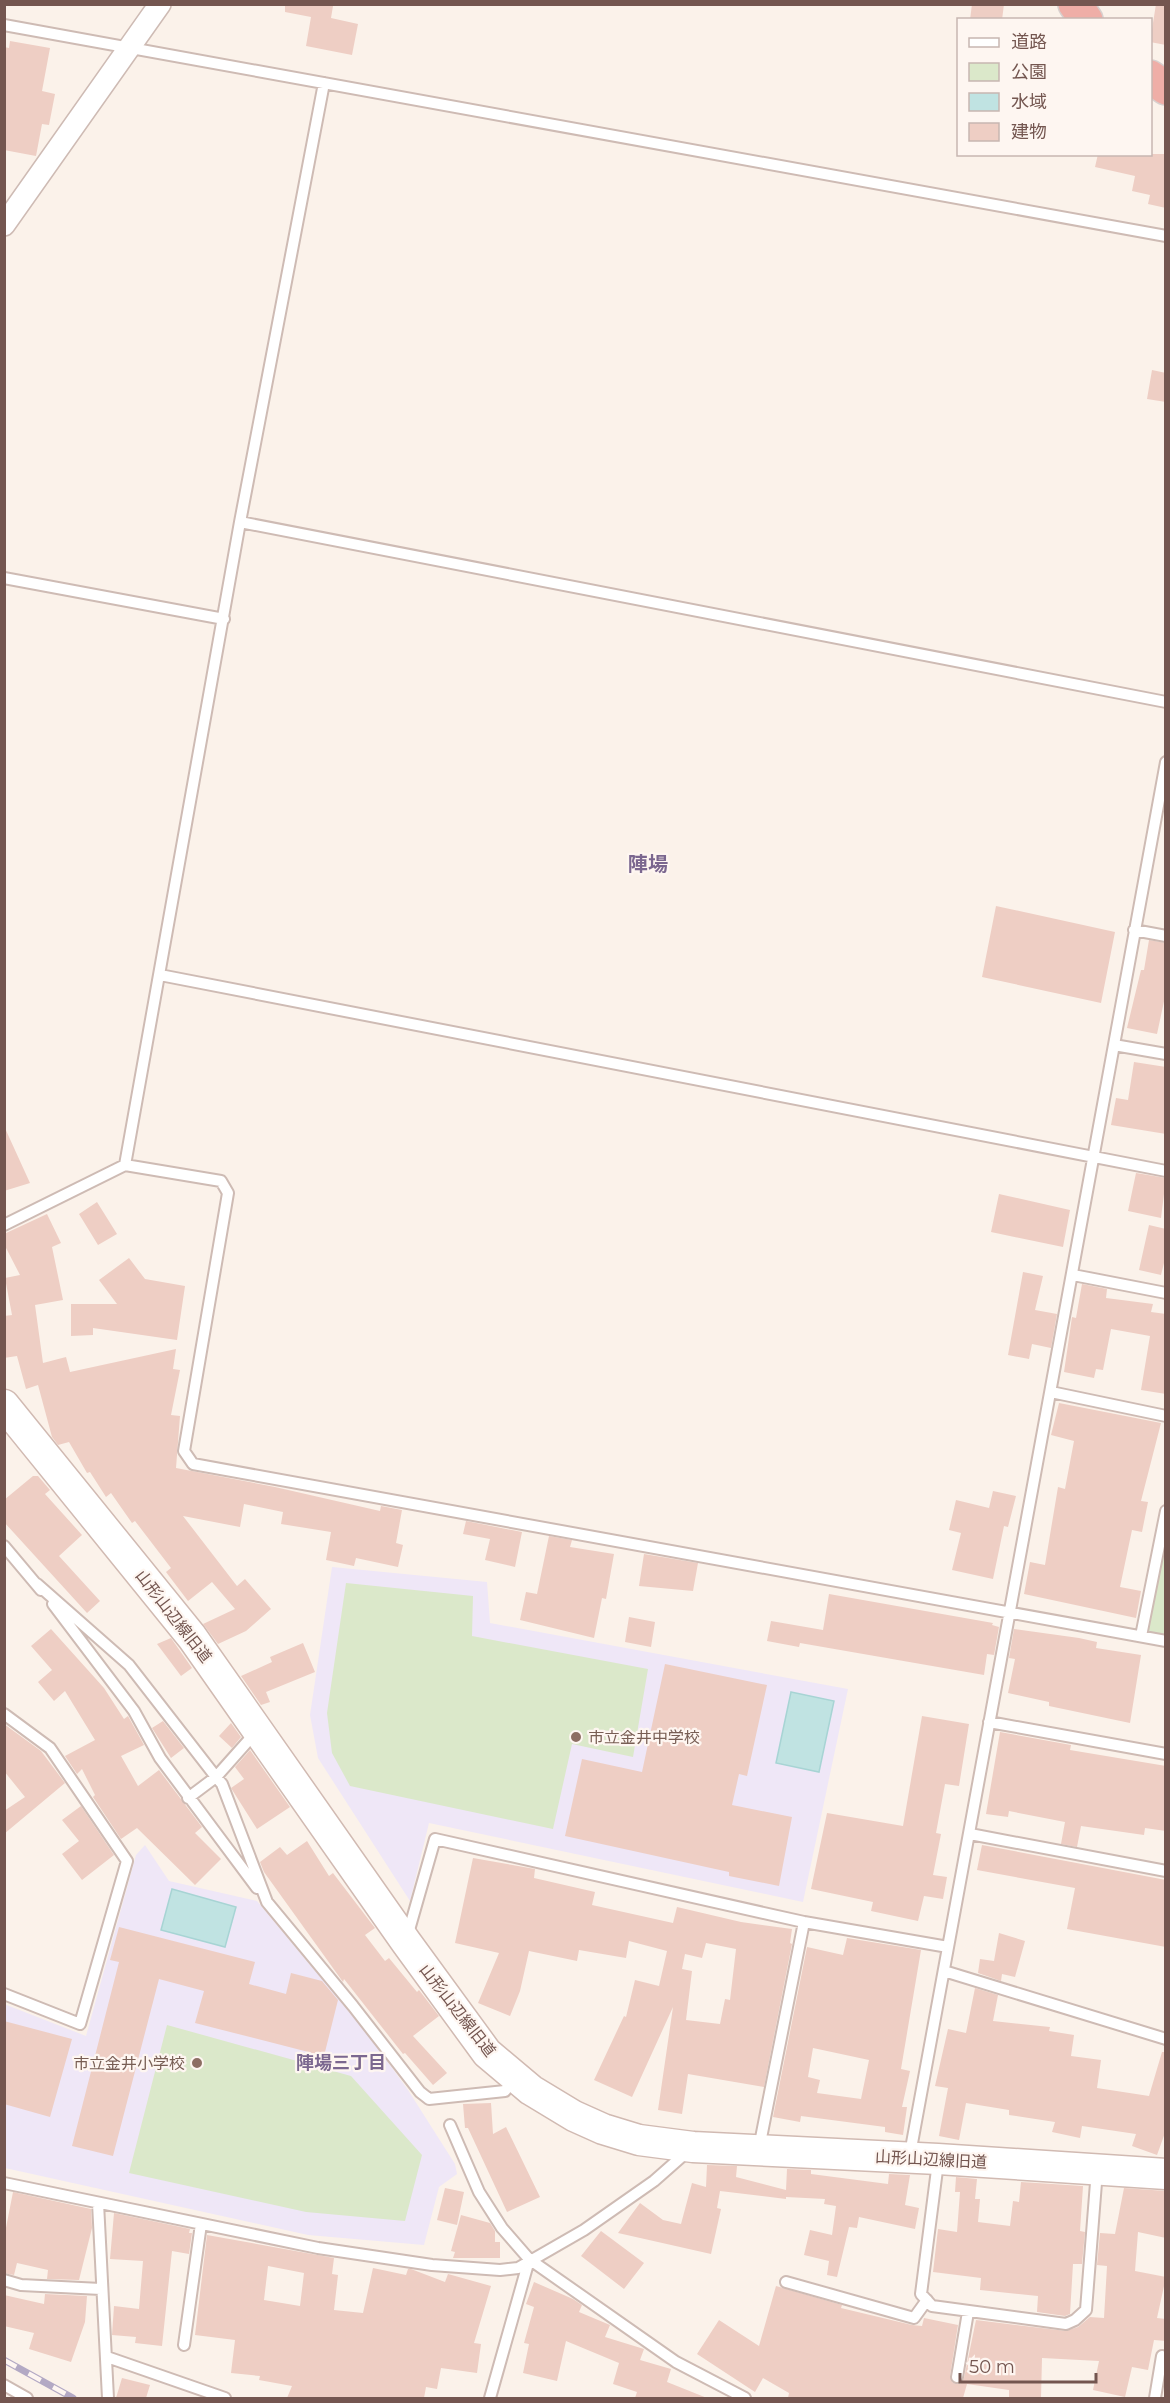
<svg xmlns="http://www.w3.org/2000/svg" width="1170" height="2403" font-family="Montserrat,'Noto Sans JP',sans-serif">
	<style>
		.education { fill: #efe7f7 }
		.green { fill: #dbe8ca }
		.water { fill: #c0e3e2; stroke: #a7d4d4; stroke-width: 1.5 }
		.building { fill: #eecec4; fill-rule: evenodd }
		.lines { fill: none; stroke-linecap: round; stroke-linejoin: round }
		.lane-casing { stroke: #cebbb4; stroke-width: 14 }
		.street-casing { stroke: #cebbb4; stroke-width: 24 }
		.secondary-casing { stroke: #d1bab2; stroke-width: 33 }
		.highway-casing { stroke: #d8d0ce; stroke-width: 36 }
		.lane { stroke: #fff; stroke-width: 10 }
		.street { stroke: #fff; stroke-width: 21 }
		.secondary { stroke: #fff; stroke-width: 30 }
		.highway { stroke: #efaea7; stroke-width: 33 }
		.rail-casing { stroke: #b3a9c4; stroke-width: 7 }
		.rail { stroke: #fef6f1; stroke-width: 4.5; stroke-dasharray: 14; stroke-linecap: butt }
		.education-dot { fill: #8d6e63; stroke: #fef6f1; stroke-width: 2 }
		.labels { text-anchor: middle; stroke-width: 4.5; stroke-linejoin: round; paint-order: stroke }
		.street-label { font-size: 16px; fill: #745650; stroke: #fef6f1 }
		.education-label { font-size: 16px; fill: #785e54; stroke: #fef6f1; text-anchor: start }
		.neighbourhood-label { font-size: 18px; font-weight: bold; fill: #7b678f; stroke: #fef6f1 }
		.quarter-label { font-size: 20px; font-weight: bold; fill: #7b678f; stroke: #fef6f1 }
	</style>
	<rect width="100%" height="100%" fill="#fbf2ea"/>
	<path class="education" d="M332,1567L487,1582L490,1623L848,1689L803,1902L429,1823L410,1901L318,1758L310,1715Z
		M145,1845L169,1881L257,1901L369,2036L408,2090L455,2164L457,2174L439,2187L424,2245L308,2235L5,2168L4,2004L86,2036L136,1855Z"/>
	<path class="green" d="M1165,1511V1641L1141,1636Z
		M346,1583L473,1596L472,1636L648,1669L633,1757L572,1744L553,1829L350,1786L332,1753L327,1713Z
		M167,2025L351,2076L422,2155L405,2221L306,2212L129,2173Z"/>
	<path class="water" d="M791,1692L834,1701L819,1772L776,1763Z
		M172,1889L236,1907L225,1947L161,1930Z"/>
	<path class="building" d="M285,4L333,6L331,18L358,24L352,55L306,46L311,17L285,12Z
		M972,4H1004L1002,20H970Z
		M1156,4H1166V45L1150,42Z
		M10,41L50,48L42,91L55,94L49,125L42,124L36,156L4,150V47L9,48Z
		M1098,154H1166V208L1148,204L1150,195L1132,191L1135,176L1095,167Z
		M1152,370L1166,373V402L1147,399Z
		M996,906L1115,932L1101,1003L982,977Z
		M1149,940L1166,943V992L1157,1034L1127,1028L1141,970H1144Z
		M1134,1062L1166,1067V1134L1111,1125L1116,1098L1128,1100Z
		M4,1126L30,1183L4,1191Z
		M1136,1173L1166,1178L1161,1218L1128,1211Z
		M999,1194L1070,1210L1063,1247L991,1232Z
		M97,1202L117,1234L98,1245L79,1214Z
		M47,1214L61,1243L52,1247L63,1300L35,1305L43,1363L66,1357L70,1372L176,1349L173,1369L180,1370L171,1415L180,1416L176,1468L275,1487L380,1511L381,1506L402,1510L396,1543L403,1545L398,1567L356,1558L354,1566L326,1560L331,1532L281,1524L283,1512L244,1504L240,1527L183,1516L237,1586L245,1579L271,1609L246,1631L218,1644L203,1624L235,1609L212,1582L188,1601L166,1572L171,1568L135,1521L132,1523L111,1493L106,1497L90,1472L87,1473L69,1442L58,1445L52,1437L38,1385L26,1389L17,1356L4,1358V1316L12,1315L5,1278L20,1275L4,1244V1234Z
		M1149,1225L1166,1229V1255L1161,1275L1139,1270Z
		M129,1258L145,1279L185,1286L177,1340L93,1328V1335L71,1336V1304H117L99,1280Z
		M1023,1272L1043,1276L1035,1310L1057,1314L1051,1348L1032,1344L1029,1359L1008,1355Z
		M1082,1284L1107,1289L1106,1298L1153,1304L1151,1312L1166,1314V1394L1141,1390L1150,1336L1111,1329L1103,1370L1096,1369L1094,1378L1064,1372L1072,1317L1076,1318Z
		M1059,1403L1161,1423L1141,1501L1148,1502L1142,1532L1132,1530L1120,1587L1141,1591L1136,1618L1024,1594L1030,1562L1045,1565L1058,1487L1065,1489L1074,1441L1051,1435Z
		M33,1476H38L50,1490L45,1494L82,1535L59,1556L100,1601L87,1613L4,1522V1500Z
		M993,1491L1016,1496L1008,1527L1004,1526L993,1579L952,1570L961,1533L949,1530L956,1500L989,1508Z
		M466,1521L522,1532L515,1567L485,1560L490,1539L463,1534Z
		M549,1536L572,1540L570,1547L614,1554L606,1599L602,1598L594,1638L520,1620L526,1592L537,1594Z
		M644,1554L698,1563L693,1591L639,1586Z
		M829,1594L993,1623L992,1625L999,1627L994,1655L987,1654L984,1675L800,1643L799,1647L767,1641L771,1621L823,1630Z
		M629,1617L655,1622L651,1647L625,1642Z
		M51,1629L104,1688L124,1719L128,1716L144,1745L121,1756L138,1786L159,1770L202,1827L195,1833L221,1859L195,1885L137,1828L121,1839L93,1797L95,1795L82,1769L77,1774L65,1756L95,1740L65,1691L54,1701L38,1682L52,1670L31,1646Z
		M1014,1629L1079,1638L1097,1642L1096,1648L1141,1655L1130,1723L1049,1706V1702L1008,1693L1015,1659L1009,1658Z
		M171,1638L192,1668L181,1676L157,1644Z
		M303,1643L315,1672L266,1692L270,1702L261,1705L241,1676L272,1662L270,1657Z
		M665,1664L767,1685L747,1776L739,1774L732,1805L792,1817L779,1886L729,1876V1872L565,1836L582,1759L642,1772Z
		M922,1716L969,1724L959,1786L945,1784L936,1833L941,1834L933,1875L947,1877L943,1899L924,1896L918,1921L871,1911L873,1902L811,1889L827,1813L903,1826Z
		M163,1721L184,1748L171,1758L152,1728Z
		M231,1723L241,1737L232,1748L219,1736Z
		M4,1724L41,1751L65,1783L4,1834V1811L25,1797L4,1771Z
		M1000,1732L1071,1745L1070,1750L1166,1766V1831L1145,1828L1144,1835L1081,1826L1077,1847L1061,1844L1065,1822L1009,1811L1008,1817L986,1814Z
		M250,1750L290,1807L257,1829L231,1788L244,1779L235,1767Z
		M81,1806L114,1855L82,1880L62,1854L79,1841L62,1820Z
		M307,1841L329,1876L333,1873L375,1928L365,1935L385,1961L389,1958L417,1992L419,1990L439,2016L413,2036L447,2073L433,2085L405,2053L403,2054L344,1979L343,1982L264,1872L260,1862L280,1847L287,1855Z
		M982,1845L1166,1880V1947L1067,1929L1075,1888L977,1870Z
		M473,1858L535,1869L534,1878L595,1892L592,1905L673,1923L677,1907L741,1922L792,1929L790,1943L792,1944L764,2087L688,2074L682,2114L658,2110L673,2007L632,2097L594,2080L624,2016L626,2017L635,1980L659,1986L667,1951L629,1941L626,1958L579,1950L577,1961L529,1951L520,1991L510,2016L478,2003L499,1953L455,1943ZM706,1943L736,1949L730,2000L725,1999L720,2024L686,2020L692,1971L682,1969L685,1954L702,1958Z
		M119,1927L255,1962L249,1984L286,1994L291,1973L322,1981L338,2000L324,2056L195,2023L204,1991L159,1979L113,2156L72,2146L119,1962L110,1960Z
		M999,1933L1025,1941L1015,1977L1002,1974L1001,1981L978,1973L980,1959L994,1961Z
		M847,1938L921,1950L901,2069L910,2071L902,2107H907L903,2135L885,2132V2127L801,2116L800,2122L773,2117L807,1947L843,1955ZM813,2048L869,2060L861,2099L817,2093L820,2080L808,2077Z
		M975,1988L998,1995L993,2021L1050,2027L1049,2031L1074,2035L1071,2056L1101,2060L1097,2088L1149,2096L1162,2052H1166V2130L1157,2155L1132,2146L1136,2134L1082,2126L1080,2138L1052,2132L1055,2122L1009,2115V2110L966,2103L959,2140L939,2136L948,2088L935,2086L948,2029L966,2033Z
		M4,2021L72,2039L50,2117L4,2104Z
		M491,2103L493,2134L506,2127L540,2197L507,2212L468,2128H465L463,2104Z
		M707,2165L737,2166L736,2177L786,2190L787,2169L811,2170V2174L888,2184L889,2174L910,2175L905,2205L919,2208L915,2229L859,2217L857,2228L849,2227L837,2277L827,2275L829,2261L804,2255L810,2230L832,2235L836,2206L824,2204L825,2199L786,2197V2199L720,2191L717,2208L721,2209L711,2254L618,2233L640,2203L663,2220L681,2224L692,2183L706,2187Z
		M956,2177L977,2179L975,2199H980L978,2222L1010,2226L1013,2201L1019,2202L1021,2182L1083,2186L1080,2231L1085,2232L1082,2264H1073L1070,2314L1065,2316L1037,2312L1038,2296L980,2290L981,2278L933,2272L938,2229L957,2232L960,2192H955Z
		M445,2188L464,2192L457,2225L437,2220Z
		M1124,2188L1166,2191V2238L1138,2232L1135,2271L1166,2277L1157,2318L1166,2319V2341L1154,2340L1148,2370L1132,2367L1125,2397L1093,2390L1099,2361L1042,2358L1041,2398H1009V2390L967,2384L963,2398H788L789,2393L763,2378L755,2392L697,2354L719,2320L759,2346L776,2286L842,2305L841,2308L912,2325L922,2326L924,2318L958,2325L950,2376L953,2383L960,2384L964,2378L976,2320L1066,2331L1078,2327L1090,2317L1104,2318L1107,2266L1097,2265L1100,2233L1115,2234Z
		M13,2192L91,2209L92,2228L79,2280L47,2279L48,2270L17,2263L14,2275L4,2273V2238Z
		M114,2213L190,2229L189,2233H192L189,2254L172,2251L162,2346L135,2343L136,2337L112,2335L114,2306L139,2309L143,2261L110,2259Z
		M461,2215L490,2223L495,2231V2242H500V2258H453L455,2252L451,2251Z
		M601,2231L644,2263L624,2289L581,2256Z
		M207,2235L334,2258L332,2274L338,2275L334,2310L363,2313L373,2268L406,2275L408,2269H411L445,2282L448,2274L491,2286L474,2343L481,2344L477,2373L441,2368L437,2389L426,2387L424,2398H287L292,2386L259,2380L260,2376L231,2373L235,2340L195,2335ZM268,2266L304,2273L300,2306L264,2300Z
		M534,2282L573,2299L582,2305L579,2312L610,2325L605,2337L644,2349L640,2360L671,2369L667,2382L707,2398H635L637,2392L613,2384L619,2363L566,2341L557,2381L523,2373L529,2344L524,2343L534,2307L526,2304Z
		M45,2294L87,2296L85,2322L71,2362L29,2349L34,2333L4,2326V2295L44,2304Z
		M122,2378L150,2385L146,2398H116Z"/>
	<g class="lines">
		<defs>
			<path id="lane" d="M4,25L1166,236
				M324,83L240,522L125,1165L221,1181L228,1193L184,1451L193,1464L1166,1641
				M240,522L1166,702
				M4,578L224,619
				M1134,930L1166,936
				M160,975L1166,1171
				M1114,1045L1166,1054
				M4,1225L125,1165
				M1073,1275L1166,1293
				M1051,1392L1166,1416
				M4,1546L41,1590
				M37,1584L129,1665L216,1777L222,1784L267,1902L353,2006L420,2092L429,2099L505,2091L514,2078
				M53,1604L134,1711L160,1758L257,1888
				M1141,1636L1166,1511
				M4,1714L50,1748L127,1861L80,2024L4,1994
				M989,1722L1166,1754
				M188,1798L216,1777L256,1732
				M970,1834L1166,1871
				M407,1937L435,1839L804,1922L948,1947
				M944,1971L1166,2039
				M450,2125L479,2192L502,2228L529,2259L676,2362L745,2398
				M759,2148L804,1922
				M910,2154L1166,762
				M938,2162L921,2294L932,2306L1066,2324L1075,2320L1086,2310L1097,2170
				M4,2183L318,2248L432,2265L500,2270L518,2268L584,2230L654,2181L688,2151
				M98,2203L108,2398
				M4,2280L21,2285L101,2289
				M786,2282L914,2318L927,2300
				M184,2345L201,2224
				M107,2357L225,2398
				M957,2377L968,2312
				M4,2385L27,2398
				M490,2398L529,2260
				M1155,2398L1162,2356"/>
			<path id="street" d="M4,225L160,4"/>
			<path id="secondary" d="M4,1405L192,1637L406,1942L487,2053L531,2090L574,2116L603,2129L639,2140L693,2147L938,2159L1166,2174"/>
			<path id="highway" d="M1075,4L1086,20
				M1150,77L1166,88"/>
		</defs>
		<use href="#lane" class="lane-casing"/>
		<use href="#street" class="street-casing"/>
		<use href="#secondary" class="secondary-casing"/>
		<use href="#highway" class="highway-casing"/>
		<use href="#lane" class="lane"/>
		<use href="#street" class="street"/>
		<use href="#secondary" class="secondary"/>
		<use href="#highway" class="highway"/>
		<defs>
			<path id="rail" d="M4,2360L73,2398"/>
		</defs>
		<use href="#rail" class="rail-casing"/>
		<use href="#rail" class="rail"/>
	</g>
	<g class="education-dot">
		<circle cx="576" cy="1737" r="6"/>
		<circle cx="197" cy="2063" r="6"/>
	</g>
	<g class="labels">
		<g class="street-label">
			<text transform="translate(174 1616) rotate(52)" y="6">山形山辺線旧道</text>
			<text transform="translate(458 2010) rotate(52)" y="6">山形山辺線旧道</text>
			<text transform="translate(931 2159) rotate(3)" y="6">山形山辺線旧道</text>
		</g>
		<g class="education-label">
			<text x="588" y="1743">市立金井中学校</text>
			<text x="185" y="2069" text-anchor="end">市立金井小学校</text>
		</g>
		<g class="neighbourhood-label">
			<text x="341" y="2069">陣場三丁目</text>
		</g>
		<g class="quarter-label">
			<text x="648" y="871">陣場</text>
		</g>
	</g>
	<rect width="1170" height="2403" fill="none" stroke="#745650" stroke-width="12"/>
	<rect x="957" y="18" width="195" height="138" fill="#fef6f1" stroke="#c7b6b1" stroke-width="1.5"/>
	<rect x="969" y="38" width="30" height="9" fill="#ffffff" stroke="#c7b6b1" stroke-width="1.5"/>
	<text x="1011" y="48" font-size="18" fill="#745650">道路</text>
	<rect x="969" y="63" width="30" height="18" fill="#dbe8ca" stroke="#c7b6b1" stroke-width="1.5"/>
	<text x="1011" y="78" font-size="18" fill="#745650">公園</text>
	<rect x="969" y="93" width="30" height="18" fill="#c0e3e2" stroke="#c7b6b1" stroke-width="1.5"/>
	<text x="1011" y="108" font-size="18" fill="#745650">水域</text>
	<rect x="969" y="123" width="30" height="18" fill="#eecec4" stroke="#c7b6b1" stroke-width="1.5"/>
	<text x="1011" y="138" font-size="18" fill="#745650">建物</text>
	<path d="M960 2373v9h136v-9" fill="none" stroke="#745650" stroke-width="3"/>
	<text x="969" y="2373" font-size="18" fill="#745650" stroke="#fef6f1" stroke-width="4.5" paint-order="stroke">50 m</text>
</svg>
